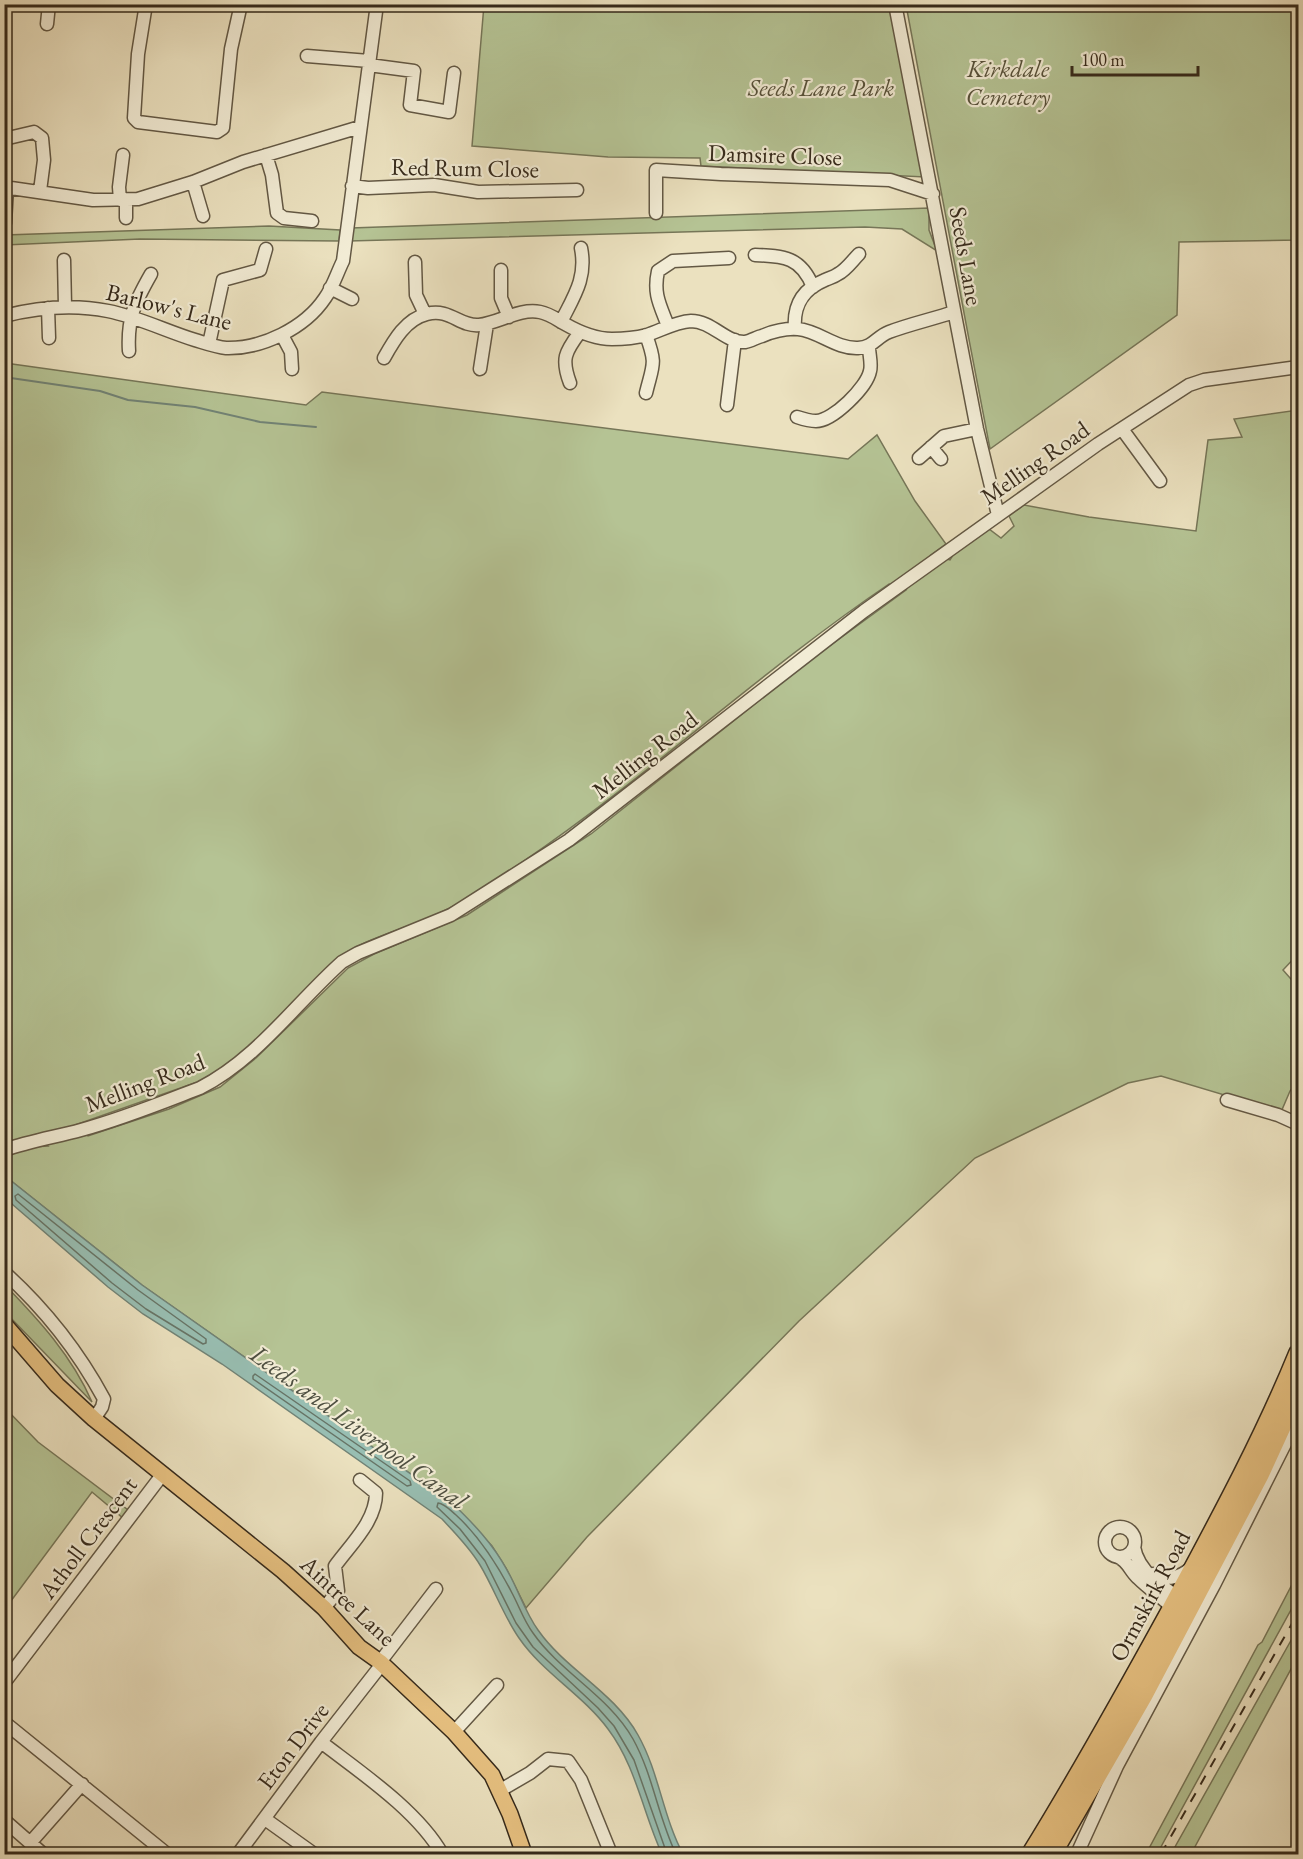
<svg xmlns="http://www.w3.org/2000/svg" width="1303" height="1859" font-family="'EB Garamond',serif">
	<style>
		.green { fill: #b5c394; stroke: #767658; stroke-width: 1.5; fill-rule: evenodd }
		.water { fill: #98beb2; stroke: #718376; stroke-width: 1.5 }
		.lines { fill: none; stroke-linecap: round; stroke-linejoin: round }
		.shore { stroke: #677466; stroke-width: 1.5 }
		.stream { stroke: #718376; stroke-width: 2 }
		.minor-casing { stroke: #635844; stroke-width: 15 }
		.major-casing { stroke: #362a1b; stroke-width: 18 }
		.highway-casing { stroke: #362a1b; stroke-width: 21 }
		.minor { stroke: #f2ecd5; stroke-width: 12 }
		.major { stroke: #e6c080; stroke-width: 15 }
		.highway { stroke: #e6c080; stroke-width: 18 }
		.rail { stroke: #362a1b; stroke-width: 2; stroke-dasharray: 10 10; stroke-linecap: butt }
		.labels { text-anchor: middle; stroke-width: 4.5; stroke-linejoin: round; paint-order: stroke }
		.park-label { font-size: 24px; font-style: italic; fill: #565039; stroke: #f2ecd5 }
		.street-label { font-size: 24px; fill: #362a1b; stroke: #f2ecd5 }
		.water-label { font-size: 26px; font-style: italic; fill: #4e4f41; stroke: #f2ecd5 }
	</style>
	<rect width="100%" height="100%" fill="#ebe1bf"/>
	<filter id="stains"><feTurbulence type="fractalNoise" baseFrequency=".00333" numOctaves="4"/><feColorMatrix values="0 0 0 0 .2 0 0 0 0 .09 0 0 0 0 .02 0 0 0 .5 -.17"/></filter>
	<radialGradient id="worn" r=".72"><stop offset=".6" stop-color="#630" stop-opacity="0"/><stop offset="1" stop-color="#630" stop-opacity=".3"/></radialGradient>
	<path class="green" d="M484,5H889L925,177L701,166L700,158L608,157L472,146Z
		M906,5H1298V240L1179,242L1177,315L990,449C961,301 935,152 906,5Z
		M929,208V230L937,251L902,229L865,227L349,241L351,228Z
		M269,226L340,230L339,241L140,239L5,245V235Z
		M5,363L306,405L322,392L848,459L877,435L915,501L946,544L931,555L950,560L953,555L989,529L1001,538L1014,526L1009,516L1024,505L1089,517L1196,531L1208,440L1242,437L1234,419L1298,410V954L1283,970L1298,987V1080L1290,1091L1281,1112L1161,1076L1128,1083L975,1158L799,1321L587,1537L526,1608L506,1568L492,1546L452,1503L142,1285L5,1176V1157L30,1147L48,1146L37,1134L5,1144ZM889,584L906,590L809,661L591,834L467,915L374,954L348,968L256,1058L220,1087L169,1109L88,1136L75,1125L209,1078L248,1048L336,959C365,938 403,930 435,915C467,901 495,880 524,861C650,775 762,670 889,584Z
		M4,1284C39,1320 72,1356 92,1402L5,1312Z
		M5,1408L38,1442L128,1510L123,1518L92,1492L5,1609Z
		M1298,1573V1597L1157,1854H1146L1258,1645L1262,1642Z
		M1298,1628V1656L1191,1854H1171Z"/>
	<path class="water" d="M5,1176L142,1285L452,1503C473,1523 493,1544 507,1570C518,1589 525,1612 538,1630C566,1670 614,1692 638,1735C659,1772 663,1817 683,1854H662C643,1813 636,1766 608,1729C583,1695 543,1673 519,1638C503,1615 494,1588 480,1565C470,1548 456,1534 442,1519L222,1364L143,1314L108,1287L5,1198Z"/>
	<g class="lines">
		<path class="shore" d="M18,1194L138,1290L206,1339V1343L203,1344L146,1309L112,1283L16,1200L15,1196Z
			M255,1374L410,1481L411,1485L407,1486L253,1379V1376Z
			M667,1854L634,1760L614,1726L598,1708L533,1647L516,1623L485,1561L460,1529L437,1507L438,1503C445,1504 450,1510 456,1515C480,1537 497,1564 512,1593C519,1606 524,1621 533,1633C561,1673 609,1696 633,1739C653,1775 658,1817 676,1854"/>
		<path class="stream" d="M4,377L100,391L128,400L195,407L260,422L316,427"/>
		<defs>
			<path id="minor" d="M146,4L138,54L134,118L138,122L217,132L223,128L231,49L241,4
				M895,4L977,429L998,515
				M47,24L49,4
				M307,56L369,61
				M369,65L414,71L410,105L449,112L454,73
				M4,139L34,132L42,138L44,160L40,191
				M266,155L272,175L277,213L284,218L312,221
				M193,182L203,216
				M352,186L368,188L434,185L478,192L577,190
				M4,187L93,200L138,199L193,182L243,162L360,127
				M120,200L119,187L123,155
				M656,213V170L721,174L890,180L933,194
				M126,218V201
				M5,223L7,187
				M755,255C784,256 801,257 813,287
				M64,260L65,306
				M415,262L416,295L425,314
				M501,270V298L509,317
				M330,288L352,299
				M48,308L49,338
				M4,316C39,307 73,304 108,311C138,317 166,331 195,340C205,343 216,347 226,348C262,349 305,328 325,298C333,287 337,273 343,261L377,4
				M561,322C574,296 587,278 581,248
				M668,326C660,305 653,294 658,271L673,261L729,258
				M795,329C793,305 803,289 825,280C829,278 834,277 838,274C846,270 852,261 859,254
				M282,335L291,352L292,369
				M209,344L223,280L260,270L266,249
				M129,351C127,318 135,302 151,274
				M384,358C394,340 406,319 427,314C450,308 460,327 479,325C499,323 519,308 540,312C550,314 556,319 565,324C579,332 595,339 612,339C624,339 635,338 647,335C662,330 675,322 691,321C712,321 726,343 745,342C751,341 757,337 762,336C774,331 785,328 798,329C819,331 836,349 858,348C874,347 876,337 889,332C910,324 933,319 954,312
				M480,369L487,324
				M570,383C561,359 565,352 580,332
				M646,393C653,364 657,365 646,335
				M727,405L735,340
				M797,417C803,419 810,421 816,421C833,421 867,387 870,371C872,364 869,354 869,347
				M1122,429L1160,481
				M931,447L941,459
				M919,458L944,436L977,429
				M1227,1100L1278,1115L1298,1124
				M4,1150C30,1141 55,1137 81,1130C122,1119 161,1103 200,1088C257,1059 295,1004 342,962L358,953L451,915L569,840L864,611L1098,444L1189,385L1204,380L1298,367
				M4,1272C45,1309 78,1351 104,1399L102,1407L94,1419
				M1105 1542a15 15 0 1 1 30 0a15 15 0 1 1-30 0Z
				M1134,1547C1138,1571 1162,1587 1182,1600
				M1118,1557C1128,1561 1130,1571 1138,1578C1148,1588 1161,1597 1172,1607L1180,1606
				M1153,1574C1168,1581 1179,1578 1191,1568
				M324,1608L338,1591L335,1566C351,1544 376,1521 376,1493L360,1480
				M380,1662L436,1589
				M4,1683L162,1475
				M4,1722L167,1854
				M454,1732L497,1685
				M321,1742C360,1772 418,1811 442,1854
				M499,1791L530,1773L548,1759L568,1761L581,1780L611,1854
				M265,1819L314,1854
				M4,1820L43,1854
				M30,1843L82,1784
				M238,1854L321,1742L382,1664
				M1077,1854L1117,1766L1214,1585L1298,1418"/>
			<path id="major" d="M4,1324L57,1385L94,1419L283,1571L324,1608L359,1647L380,1662L454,1732L492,1775L510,1814L524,1854"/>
			<path id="highway" d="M1031,1854C1080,1775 1126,1692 1171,1610C1216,1526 1262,1442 1298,1354
				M1052,1854L1143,1696L1260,1474L1298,1391"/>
		</defs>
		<use href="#minor" class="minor-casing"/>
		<use href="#major" class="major-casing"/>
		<use href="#highway" class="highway-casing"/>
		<use href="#minor" class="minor"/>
		<use href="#major" class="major"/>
		<use href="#highway" class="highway"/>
		<path class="rail" d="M1161,1854L1298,1613"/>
	</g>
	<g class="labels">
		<g class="park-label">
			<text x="1008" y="77">Kirkdale<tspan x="1008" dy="28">Cemetery</tspan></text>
			<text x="821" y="96">Seeds Lane Park</text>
		</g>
		<g class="street-label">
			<text transform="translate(775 155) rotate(2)" y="8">Damsire Close</text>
			<text transform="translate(465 168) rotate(1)" y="8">Red Rum Close</text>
			<text transform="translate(966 256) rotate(80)" y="8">Seeds Lane</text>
			<text transform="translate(169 307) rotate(14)" y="8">Barlow's Lane</text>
			<text transform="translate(1035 463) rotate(-35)" y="8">Melling Road</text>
			<text transform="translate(645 755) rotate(-38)" y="8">Melling Road</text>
			<text transform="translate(145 1083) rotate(-21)" y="8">Melling Road</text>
			<text transform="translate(88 1538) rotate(-53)" y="8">Atholl Crescent</text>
			<text transform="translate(1150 1596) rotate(-62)" y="8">Ormskirk Road</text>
			<text transform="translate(348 1601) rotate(43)" y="8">Aintree Lane</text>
			<text transform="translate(293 1746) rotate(-53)" y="8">Eton Drive</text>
		</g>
		<g class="water-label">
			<text transform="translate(359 1427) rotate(36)" y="9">Leeds and Liverpool Canal</text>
		</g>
	</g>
	<rect width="1303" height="1859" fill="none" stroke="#ebe1bf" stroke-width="24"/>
	<rect x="6" y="6" width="1291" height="1847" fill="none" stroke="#362a1b" stroke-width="3"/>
	<rect x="12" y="12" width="1279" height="1835" fill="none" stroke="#362a1b" stroke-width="1.5"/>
	<path d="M1072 66v9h126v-9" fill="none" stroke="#362a1b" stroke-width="3"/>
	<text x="1081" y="66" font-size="18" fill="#362a1b" stroke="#f2ecd5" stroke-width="4.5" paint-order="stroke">100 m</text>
	<rect width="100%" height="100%" filter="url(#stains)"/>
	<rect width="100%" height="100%" fill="url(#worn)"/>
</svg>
